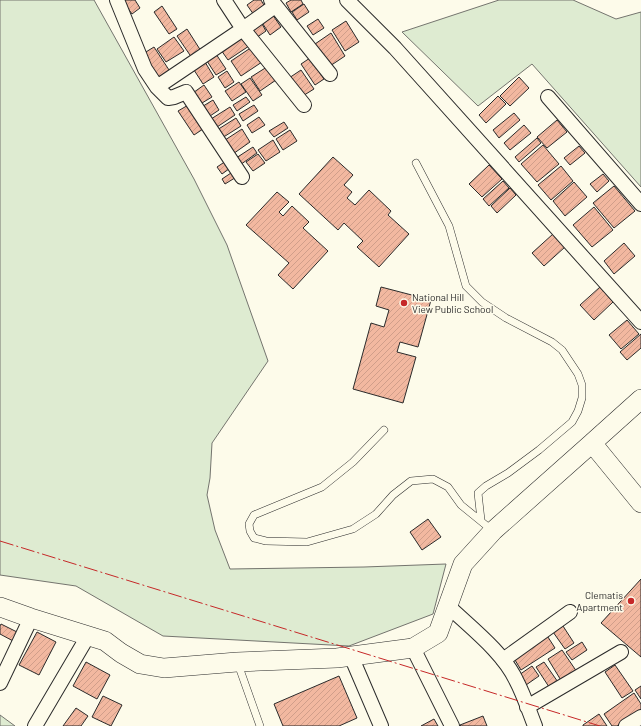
<svg xmlns="http://www.w3.org/2000/svg" width="641" height="726" font-family="Barlow,sans-serif">
	<style>
		.green { fill: #deebd1; stroke: #74746e }
		.building { fill: url(#building-hatch); stroke: #2b2b2b }
		.lines { fill: none; stroke-linecap: round; stroke-linejoin: round }
		.lane-casing { stroke: #2b2b2b; stroke-width: 8 }
		.street-casing { stroke: #2b2b2b; stroke-width: 16 }
		.secondary-casing { stroke: #2b2b2b; stroke-width: 20 }
		.lane { stroke: #fdfbea; stroke-width: 7 }
		.street { stroke: #fdfbea; stroke-width: 14 }
		.secondary { stroke: #fdfbea; stroke-width: 19 }
		.power { stroke: #c62828; stroke-width: 1; stroke-dasharray: 14 3 2 3; stroke-linecap: butt }
		.poi-dot { fill: #c62828; stroke: #fdfbea; stroke-width: 1.5 }
		.labels { text-anchor: middle; stroke-width: 3; stroke-linejoin: round; paint-order: stroke }
		.poi-label { font-size: 10px; fill: #2b2b2b; stroke: #fdfbea; text-anchor: start }
	</style>
	<defs>
		<pattern id="building-hatch" width="6" height="6" patternUnits="userSpaceOnUse"><rect width="6" height="6" fill="#f2b8a0"/><path d="M-1 1l2-2M0 6l6-6M5 7l2-2" fill="none" stroke="#d09e8a"/></pattern>
	</defs>
	<rect width="100%" height="100%" fill="#fdfbea"/>
	<path class="green" d="M0,0H94L194,179L227,245L268,361L212,443L210,478L207,495L215,530L230,569L364,567L446,564L433,614L349,646L163,636L76,586L0,575Z
		M499,0H573L616,19L641,12V187L532,64L478,106L402,32Z
		M0,715L15,726H0Z"/>
	<path class="building" d="M122,0H135L140,8L132,14Z
		M254,0H261L265,7L254,15L247,5Z
		M291,0H301L303,4L291,12L286,3Z
		M304,4L309,12L297,20L292,12Z
		M162,6L177,29L169,34L154,12Z
		M272,14L281,27L270,35L261,21Z
		M318,19L324,28L313,35L307,26Z
		M346,21L359,42L345,51L332,30Z
		M262,24L266,31L256,38L251,31Z
		M187,29L201,51L192,58L177,36Z
		M331,33L345,56L330,66L315,44Z
		M243,36L249,46L228,60L221,50Z
		M174,37L184,51L166,62L157,49Z
		M154,47L171,73L159,82L141,55Z
		M252,47L262,62L241,76L231,61Z
		M216,54L226,69L216,75L207,61Z
		M310,58L324,79L315,85L301,64Z
		M205,62L214,77L203,84L194,70Z
		M270,65L279,78L260,91L251,77Z
		M301,70L314,89L301,97L289,78Z
		M227,71L234,82L225,88L218,77Z
		M519,77L529,88L510,106L500,96Z
		M250,78L262,95L253,101L241,84Z
		M239,82L246,92L232,101L225,91Z
		M204,85L212,97L197,106L190,95Z
		M498,96L506,104L486,123L479,115Z
		M246,97L250,102L237,111L233,105Z
		M213,100L219,110L207,118L200,108Z
		M190,104L206,127L194,135L178,111Z
		M254,105L258,111L243,121L239,114Z
		M230,107L235,115L217,127L211,119Z
		M514,113L520,120L499,138L493,130Z
		M259,117L265,125L252,133L247,125Z
		M236,118L241,126L222,138L217,130Z
		M557,120L567,132L547,148L537,137Z
		M284,122L288,128L274,137L269,131Z
		M524,125L531,133L510,150L504,143Z
		M242,129L250,142L230,156L222,142Z
		M290,130L297,141L283,150L276,139Z
		M537,138L541,143L519,162L515,157Z
		M273,140L280,152L266,161L258,150Z
		M543,145L559,164L537,182L521,164Z
		M579,146L585,153L570,165L564,158Z
		M253,147L257,153L237,167L233,160Z
		M258,154L265,163L253,171L246,162Z
		M333,157L353,175L344,185L352,192L347,198L355,205L369,190L391,211L388,215L409,234L379,267L357,247L363,241L344,223L338,230L299,194Z
		M229,159L233,166L222,174L217,167Z
		M489,165L502,179L482,197L469,184Z
		M561,166L573,181L551,200L538,185Z
		M234,171L238,176L225,184L222,179Z
		M603,174L609,181L597,192L590,184Z
		M503,181L509,188L489,206L483,199Z
		M574,182L587,197L565,216L553,201Z
		M614,186L635,211L614,228L593,203Z
		M510,188L516,195L497,213L491,206Z
		M277,192L289,202L279,212L283,216L292,206L309,222L303,228L328,251L293,289L278,275L289,263L246,225Z
		M594,207L613,230L592,247L573,225Z
		M553,234L565,247L544,266L532,253Z
		M624,243L635,256L614,274L604,261Z
		M381,287L431,300L418,347L400,342L397,352L416,357L403,403L353,389L371,323L384,327L389,310L376,306Z
		M600,287L613,302L594,320L580,305Z
		M627,320L639,334L621,349L609,335Z
		M641,334V348L627,360L620,352Z
		M428,519L441,537L422,550L410,532Z
		M641,579V657L601,623Z
		M1,624L19,633L15,642L0,634V626Z
		M563,626L574,643L565,649L553,632Z
		M37,632L56,642L39,675L19,665Z
		M546,634L555,648L521,670L512,655Z
		M582,642L587,650L572,660L566,652Z
		M562,650L577,672L562,682L548,659Z
		M86,662L110,675L97,699L73,686Z
		M544,662L560,685L551,690L536,667Z
		M615,665L633,691L622,698L605,672Z
		M532,666L539,676L526,685L519,675Z
		M339,676L357,718L339,726H283L274,704Z
		M641,686V699L635,690Z
		M634,693L641,704V710L617,726H612L604,714Z
		M103,696L122,705L111,726L92,717Z
		M76,708L88,716L81,726H63Z
		M599,714L607,726H583V725Z
		M483,716L487,726H461L460,725Z
		M434,719L438,726H421Z"/>
	<g class="lines">
		<defs>
			<path id="lane" d="M416,163L449,226L466,286L482,302L506,318L552,342L562,350L578,374L582,385V398L578,411L572,422L539,450L508,473L486,486L478,493L481,520
				M384,430L353,462L322,487L254,515L249,524L250,531L254,538L266,541L307,542L353,529L376,514L393,495L411,481L433,479L448,487L461,505L493,531
				M238,664L260,726"/>
			<path id="street" d="M117,0L145,69L157,87L168,98L174,97L186,92L242,177
				M224,0L243,29L304,105
				M271,0L330,74
				M347,0L395,48L641,322
				M157,87L243,29L275,6
				M548,97L641,204
				M447,605C470,627 503,652 516,680C524,695 529,711 535,726
				M413,648L452,726
				M351,656L381,726
				M503,660L570,612
				M0,683L31,618
				M527,707L621,652
				M35,726L88,636
				M626,726L641,717"/>
			<path id="secondary" d="M641,399L592,443L641,503
				M0,607L31,618L105,641L121,653L140,664L164,668L237,662L337,658L413,648L438,633L463,564L493,531L592,443"/>
		</defs>
		<use href="#lane" class="lane-casing"/>
		<use href="#street" class="street-casing"/>
		<use href="#secondary" class="secondary-casing"/>
		<use href="#lane" class="lane"/>
		<use href="#street" class="street"/>
		<use href="#secondary" class="secondary"/>
		<path class="power" d="M0,541L600,726"/>
	</g>
	<g class="poi-dot">
		<circle cx="404" cy="303" r="4"/>
		<circle cx="631" cy="601" r="4"/>
	</g>
	<g class="labels">
		<g class="poi-label">
			<text x="412" y="301">National Hill<tspan x="412" dy="12">View Public School</tspan></text>
			<text x="623" y="599" text-anchor="end">Clematis<tspan x="623" dy="12">Apartment</tspan></text>
		</g>
	</g>
</svg>
